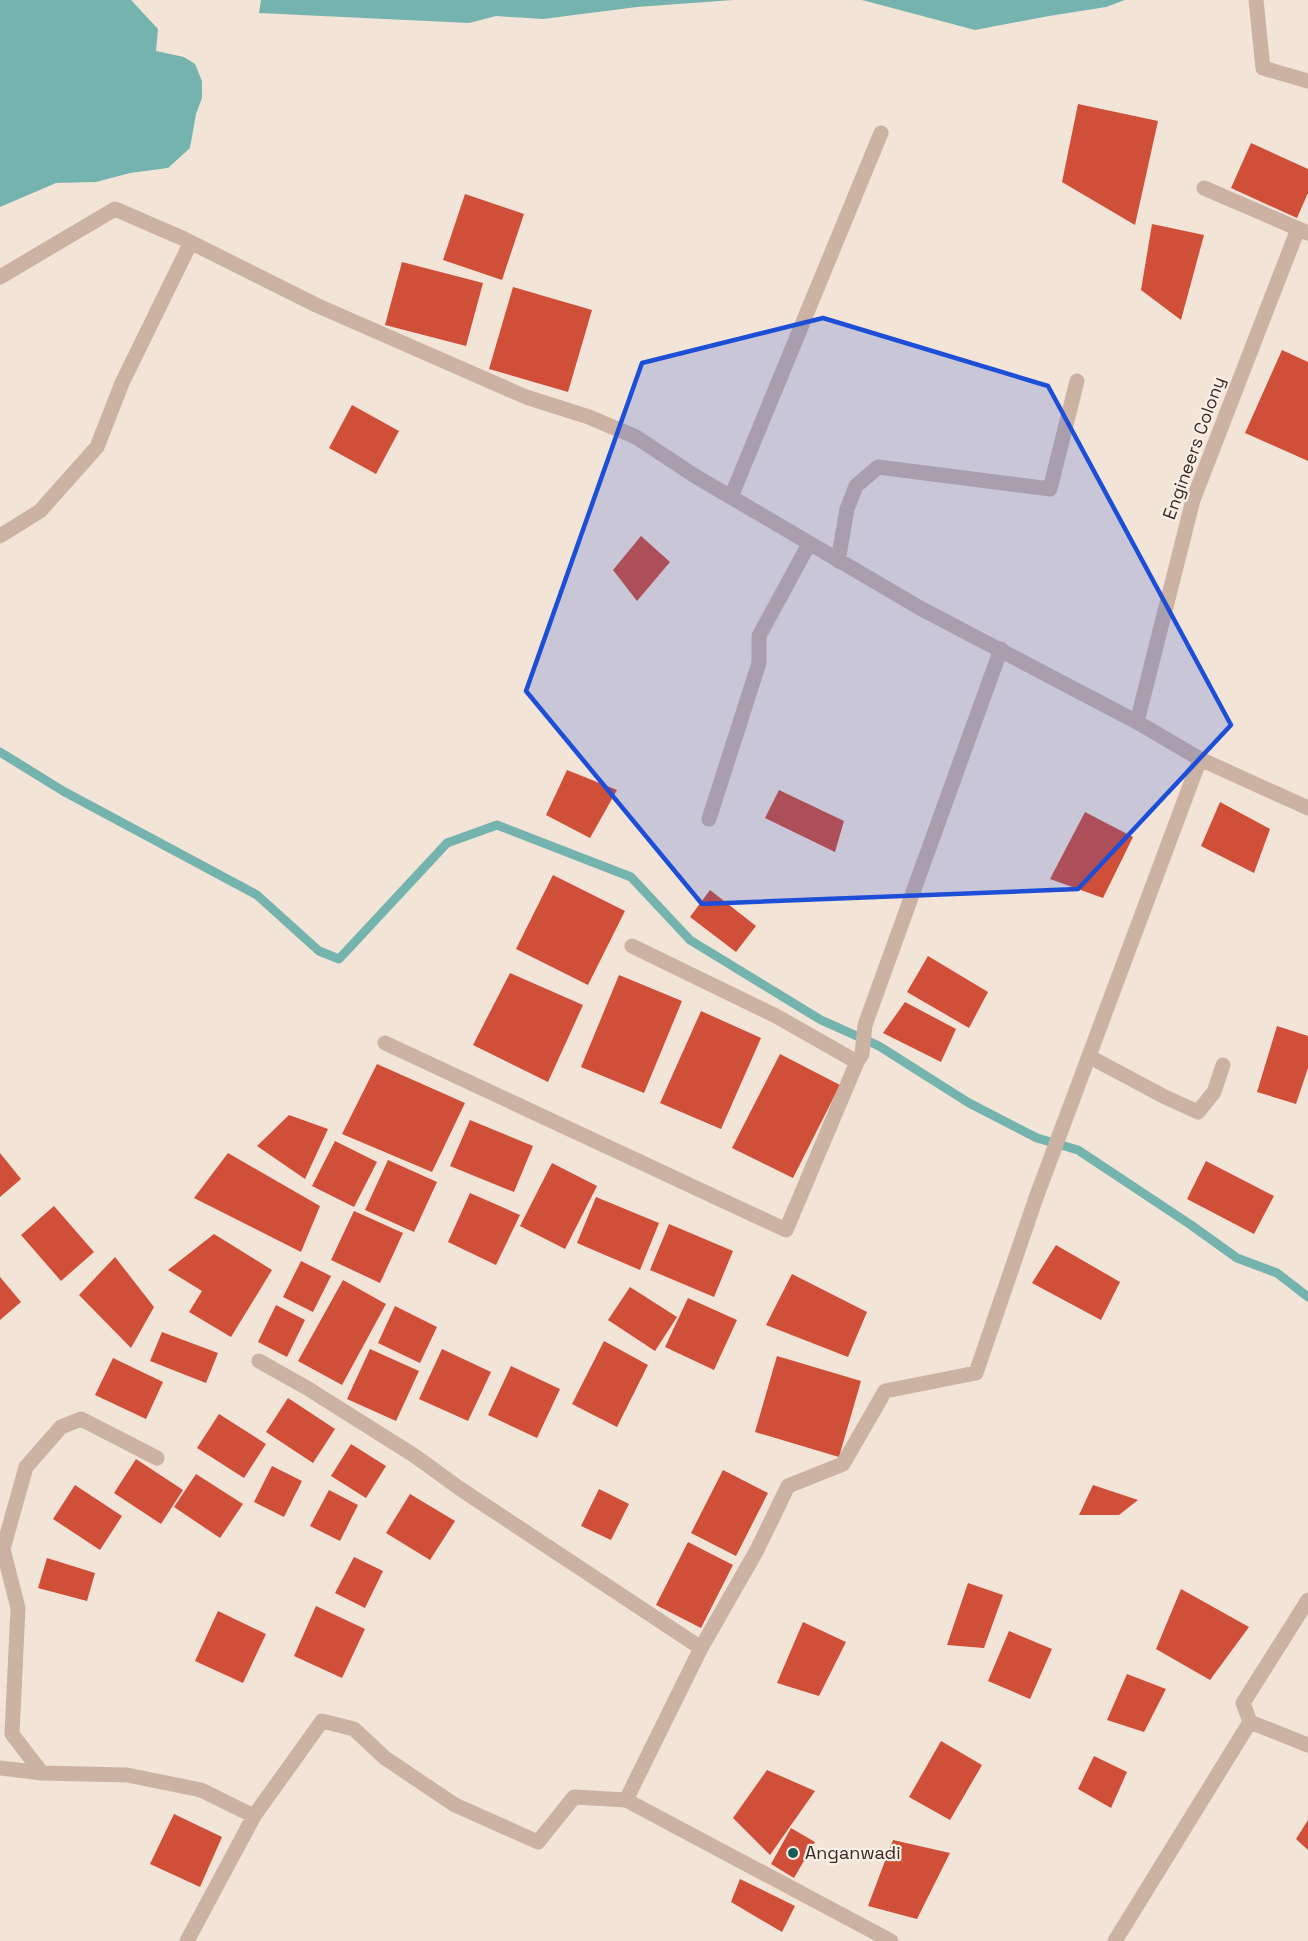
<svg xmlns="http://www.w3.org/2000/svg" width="1308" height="1941" font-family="'Space Grotesk',sans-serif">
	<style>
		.water { fill: #75b3af }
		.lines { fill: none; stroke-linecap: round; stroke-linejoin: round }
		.stream { stroke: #75b3af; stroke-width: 9 }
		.building { fill: #d04f39 }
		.street { stroke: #ccb2a3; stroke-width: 15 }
		.marked { fill: #1d4ed8; fill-opacity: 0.2; stroke: #1d4ed8; stroke-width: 4.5; stroke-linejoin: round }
		.poi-dot { fill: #185c59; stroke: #fbeee5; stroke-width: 2 }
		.labels { text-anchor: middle; stroke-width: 4.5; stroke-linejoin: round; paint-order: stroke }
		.street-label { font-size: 18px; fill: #372926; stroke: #fbeee5 }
		.poi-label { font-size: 18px; fill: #372926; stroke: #fbeee5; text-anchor: start }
	</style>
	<rect width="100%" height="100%" fill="#f3e4d8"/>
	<path class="water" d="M0,0H131L158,29L156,51L184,57L195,64L202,81V98L196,114L190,148L168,168L130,173L96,182L56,183L0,207Z
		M261,0H733L637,7L543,19L496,16L469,23L259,13Z
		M862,0H1125L1106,7L1049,16L975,30Z"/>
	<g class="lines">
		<path class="stream" d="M0,752L63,791L257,895L319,951L339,959L447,843L497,825L631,877L690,940L821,1020L879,1046L969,1103L1037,1138L1078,1150L1191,1225L1237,1258L1277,1273L1308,1297"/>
	</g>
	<path class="building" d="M1078,104L1158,121L1135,225L1062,182Z
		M1251,143L1308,169V193L1297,218L1231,188Z
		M465,194L524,214L502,280L443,260Z
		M1152,224L1204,235L1181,320L1141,290Z
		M402,262L483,283L466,346L385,325Z
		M513,287L592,310L568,392L489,369Z
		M1282,350L1308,362V461L1245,433Z
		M352,405L399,431L376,474L329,448Z
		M641,536L670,562L637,601L613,570Z
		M567,770L617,790L590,838L546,815Z
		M779,790L844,821L835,852L765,818Z
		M1220,802L1270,829L1254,873L1201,846Z
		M1085,812L1133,837L1103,898L1050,879Z
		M553,875L625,911L588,985L516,949Z
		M710,890L756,926L736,952L690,917Z
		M928,956L988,992L969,1028L907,992Z
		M510,973L583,1005L548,1082L473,1045Z
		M619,975L682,1001L644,1093L581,1067Z
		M905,1002L956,1029L941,1062L883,1033Z
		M701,1011L761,1038L721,1129L660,1103Z
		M1277,1026L1308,1036V1068L1296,1104L1257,1092Z
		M780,1054L840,1085L793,1178L732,1148Z
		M377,1064L465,1103L432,1172L342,1134Z
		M289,1115L328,1129L305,1179L257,1146Z
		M470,1120L533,1146L514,1192L450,1166Z
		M335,1141L377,1162L354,1207L312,1186Z
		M0,1153L21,1179L0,1197Z
		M228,1153L320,1206L301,1252L194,1198Z
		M388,1160L437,1182L414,1232L365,1210Z
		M1206,1161L1274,1196L1254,1234L1187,1199Z
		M552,1163L597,1186L565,1249L520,1226Z
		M470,1193L520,1215L496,1265L448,1242Z
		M596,1197L659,1223L640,1270L577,1243Z
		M54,1206L94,1252L61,1281L21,1235Z
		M354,1211L403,1233L380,1283L331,1260Z
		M669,1224L733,1251L714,1297L650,1270Z
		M214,1234L272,1270L231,1337L189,1312L202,1291L168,1270Z
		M1056,1245L1120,1282L1101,1320L1032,1283Z
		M115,1257L154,1307L131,1348L79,1295Z
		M301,1261L331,1276L313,1312L283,1297Z
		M792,1274L867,1312L848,1357L766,1325Z
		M0,1277L21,1302L0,1320Z
		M343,1280L386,1304L342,1385L298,1361Z
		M630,1287L677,1317L655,1351L608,1320Z
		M688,1298L737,1320L714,1370L665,1347Z
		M276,1305L305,1320L287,1357L258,1342Z
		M395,1306L437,1327L420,1363L378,1343Z
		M162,1332L218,1353L206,1383L150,1361Z
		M604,1341L648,1365L617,1427L572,1404Z
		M370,1349L419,1371L396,1421L347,1399Z
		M442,1349L491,1372L468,1421L419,1399Z
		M777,1356L861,1381L839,1457L755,1432Z
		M113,1358L163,1382L146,1419L95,1395Z
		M511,1366L560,1389L537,1438L488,1415Z
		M288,1398L335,1429L313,1463L266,1432Z
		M219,1414L266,1444L244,1478L197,1448Z
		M351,1444L386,1466L366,1498L331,1476Z
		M136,1459L183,1490L161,1524L114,1493Z
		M272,1466L302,1481L284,1517L254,1502Z
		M723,1470L768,1493L736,1556L691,1533Z
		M196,1474L243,1504L220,1538L174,1507Z
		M75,1485L122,1516L100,1550L53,1519Z
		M1093,1485L1138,1500L1119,1515H1079Z
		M599,1489L629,1504L611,1540L581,1526Z
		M329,1490L358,1505L340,1541L310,1526Z
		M410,1494L455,1521L430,1560L386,1533Z
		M688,1542L733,1565L701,1628L656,1605Z
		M354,1557L383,1571L365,1608L335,1593Z
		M47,1558L95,1573L87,1601L38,1588Z
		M968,1583L1003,1595L984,1648L947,1645Z
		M1181,1589L1249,1627L1210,1680L1156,1649Z
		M316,1606L365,1629L342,1678L294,1656Z
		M218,1611L266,1634L243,1683L195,1661Z
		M803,1622L846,1642L819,1696L777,1683Z
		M1009,1631L1052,1649L1030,1699L988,1681Z
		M1127,1674L1166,1689L1144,1732L1107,1720Z
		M941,1741L982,1765L950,1820L909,1797Z
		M1094,1756L1127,1772L1111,1808L1078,1789Z
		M767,1770L815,1791L770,1855L733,1818Z
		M174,1814L222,1837L200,1887L150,1864Z
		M1308,1820V1850L1296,1839Z
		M791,1828L815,1842L794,1878L771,1864Z
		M893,1840L950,1853L917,1919L868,1906Z
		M740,1879L795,1906L782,1932L731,1902Z"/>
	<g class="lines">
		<path class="street" d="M1256,0L1263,68L1308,81
			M1204,188L1308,233
			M0,277L115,209L182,238L316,305L526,397L589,417L636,437L695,476L920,608L1137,722L1200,759L1037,1195L976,1373L885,1391L843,1464L788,1486L757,1550L701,1648L626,1800L891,1941
			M731,497L881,133
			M0,536L40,511L97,447L122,383L191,242
			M838,561L847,509L856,486L878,467L1050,489L1077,381
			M1137,722L1193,500L1298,229
			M1200,759L1308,808
			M709,819L759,663V636L809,544
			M632,946L776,1016L857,1062L862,1054L865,1025L1001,649
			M385,1043L786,1230L857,1062
			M1090,1057L1165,1097L1198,1112L1214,1092L1223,1065
			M259,1361L307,1388L415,1456L459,1488L701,1648
			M1250,1722L1243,1703L1308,1600
			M1250,1722L1308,1745
			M0,1768L42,1773L127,1775L201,1790L254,1816
			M42,1773L12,1734L18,1608L3,1549L26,1467L61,1427L81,1419L157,1458
			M187,1941L254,1816L322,1721L354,1729L385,1758L455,1805L538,1842L574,1797L626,1800
			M1115,1941L1250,1722"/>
	</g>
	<path class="marked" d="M823,318L1048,386L1231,725L1078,889L702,904L526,691L642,363Z"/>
	<circle class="poi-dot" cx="793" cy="1853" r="6"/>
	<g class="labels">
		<g class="street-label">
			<text transform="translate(1194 448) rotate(-70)" y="6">Engineers Colony</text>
		</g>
		<g class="poi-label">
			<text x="805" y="1859">Anganwadi</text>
		</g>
	</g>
</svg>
